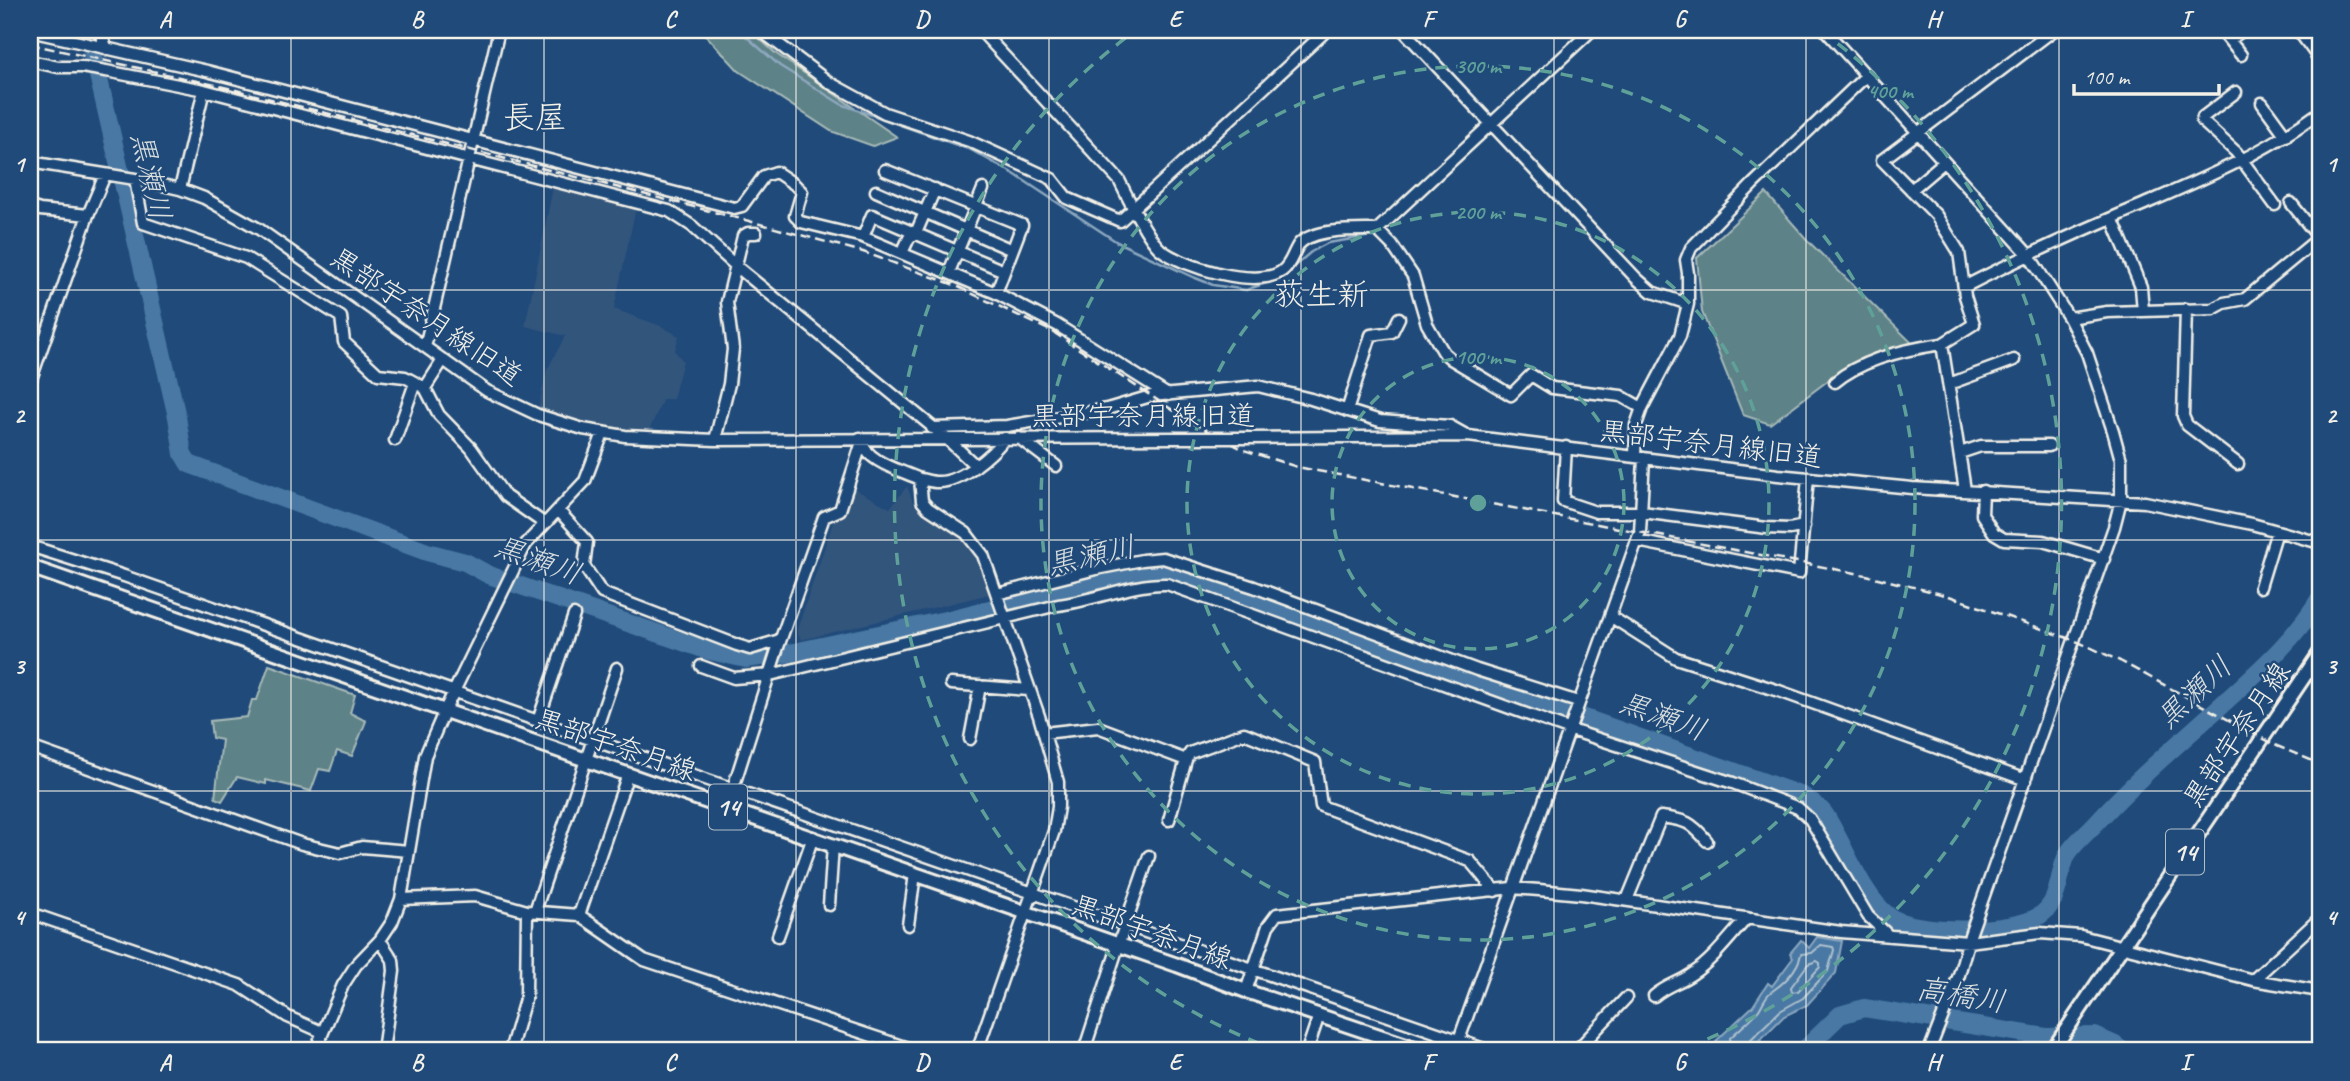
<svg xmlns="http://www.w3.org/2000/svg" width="2350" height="1081" font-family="Caveat,'Klee One',sans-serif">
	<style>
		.built { fill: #32547c }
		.green { fill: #5d8287; stroke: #a8bab8; stroke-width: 2 }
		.water { fill: #4878a4; stroke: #8da8bf; stroke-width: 2 }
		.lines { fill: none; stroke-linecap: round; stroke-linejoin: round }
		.shore { stroke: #afc1cd; stroke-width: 2 }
		.stream { stroke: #8da8bf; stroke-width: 2.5 }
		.river { stroke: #4878a4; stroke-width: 18 }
		.minor-casing { stroke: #f4f1e8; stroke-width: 15 }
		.major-casing { stroke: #f4f1e8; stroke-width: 18 }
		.minor { stroke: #1f4a7a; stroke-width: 10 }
		.major { stroke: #1f4a7a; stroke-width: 12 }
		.rail { stroke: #f4f1e8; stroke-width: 2.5; stroke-dasharray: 10 5; stroke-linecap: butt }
		.minor-bridge-casing { stroke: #f4f1e8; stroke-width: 15; stroke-linecap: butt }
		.minor-bridge { stroke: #1f4a7a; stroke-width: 10 }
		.grid { fill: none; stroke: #f4f1e8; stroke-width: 2; stroke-opacity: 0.55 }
		.ring { fill: none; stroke: #5fa199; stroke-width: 3.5; stroke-dasharray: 12 9 }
		.labels { text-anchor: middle; stroke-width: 5; stroke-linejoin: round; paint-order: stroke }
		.shield { fill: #1f4a7a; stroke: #b4bfc7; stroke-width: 2 }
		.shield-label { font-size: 26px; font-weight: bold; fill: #f4f1e8 }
		.street-label { font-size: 28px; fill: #f4f1e8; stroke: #1f4a7a }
		.water-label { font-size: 30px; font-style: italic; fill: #dadfde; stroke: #1f4a7a }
		.quarter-label { font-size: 32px; fill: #f4f1e8; stroke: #1f4a7a }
		.centre { fill: #5fa199; stroke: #1f4a7a; stroke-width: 3.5 }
		.ring-label { font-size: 21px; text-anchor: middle; font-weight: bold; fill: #5fa199; stroke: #1f4a7a; stroke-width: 5; stroke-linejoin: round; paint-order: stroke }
		.neatline { fill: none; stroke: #f4f1e8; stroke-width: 2.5 }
		.grid-label { font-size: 23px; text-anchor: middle; font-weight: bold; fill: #f4f1e8 }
	</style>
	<rect width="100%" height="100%" fill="#1f4a7a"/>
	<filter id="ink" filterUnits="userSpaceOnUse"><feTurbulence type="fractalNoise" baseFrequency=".0143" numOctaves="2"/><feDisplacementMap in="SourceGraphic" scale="14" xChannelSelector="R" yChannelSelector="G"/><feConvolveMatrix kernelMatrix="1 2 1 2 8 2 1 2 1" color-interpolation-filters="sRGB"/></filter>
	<g filter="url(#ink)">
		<path class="built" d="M553,187L636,208L614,309L661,326L679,336L675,351L683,361L673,399H663L648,433L577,422L538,409L546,372L565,336L525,326Z
			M907,486L914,505L966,541L977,560L990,594L801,640L797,630L834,519L845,513L851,487L890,508Z"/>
		<path class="green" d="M701,30H750L775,53L897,137L873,146L831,131L739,71Z
			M1766,193L1809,242L1912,343L1849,365L1770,424L1743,415L1702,312L1697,258Z
			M269,665L355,695L350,713L366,721L352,756L337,751L330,771L319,769L311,791L266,780V784L237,777L222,801L215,798L222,740L212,738L210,721L247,717L252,700H257Z"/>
		<path class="water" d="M1817,937L1842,941L1836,973L1807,1005L1784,1016L1749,1051H1729L1716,1041L1753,1006L1768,983L1772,986L1793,958L1790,953L1801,940L1809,948Z"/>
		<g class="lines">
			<path class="shore" d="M1817,961L1820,963V967L1798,991L1792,992L1791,987L1808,964Z
				M1733,1051L1730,1038C1739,1029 1750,1021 1758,1011C1762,1006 1765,996 1771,992C1783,984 1798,970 1801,954L1812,953L1821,945L1833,947L1834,950L1828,971L1803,998L1780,1011L1746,1044L1744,1051"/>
			<path class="stream" d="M739,30L780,66L841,104L971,150L1014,174L1117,242L1193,277L1213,285L1246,290L1278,279L1283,275
				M1498,125L1539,86
				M1382,231L1493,129
				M1291,269L1311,252L1328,243L1377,235"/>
			<path class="river" d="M84,30L89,36L177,417L183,454L189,464L427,552L465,562L489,575L706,650L746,659L789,653L950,619L1145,570L1185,575L1803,796C1810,801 1819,806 1824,813C1843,841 1862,897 1889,916C1915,935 2013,933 2039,916C2061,902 2057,876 2067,855C2073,844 2087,833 2096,823C2136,779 2183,740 2227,700C2262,668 2295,639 2320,598
				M1803,1051L1840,1015L1864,1008L2046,1037L2095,1036L2115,1045L2123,1051"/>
			<defs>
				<path id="minor" d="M99,30L107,49
					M760,30L830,83L885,113L969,141L1052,179L1067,198L1120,221L1327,30
					M980,30L1119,180C1128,198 1146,236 1160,249C1182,267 1257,289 1282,271C1291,265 1293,252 1299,244C1314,228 1356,230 1377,230L1592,30
					M1403,30L1636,278L1652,292L1688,304L1680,336L1642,408L1636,425L1635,457
					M1825,30L2028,254L2069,318L2087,353L2113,431L2121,460V500L2114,527L1970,935L1959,975L1929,1051
					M2221,30L2229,40
					M2298,30L2320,60
					M30,31L207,71L734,208L742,206L764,176L776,172L794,184L802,192L795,216L801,222L863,237L996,293L1057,325L1168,395
					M2241,55L2229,40L2243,30
					M30,61L58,67H82L106,71L204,90L669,211L692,226L736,266L946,438L976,466
					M2236,92L2203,117L2202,121L2236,152L2275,205
					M2262,103L2286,136
					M30,162L135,179L180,189L204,198L259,229L487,391L538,415L583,429L625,436L715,440L1174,438
					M885,170L1022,225L996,293
					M135,179L143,223L246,258L341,317L344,342L378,374L405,377L425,388L443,360
					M180,189L204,90
					M1911,190L1944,162
					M876,191L1012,250
					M2291,203L2319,238
					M30,207L40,210L88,215
					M2112,218L2141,287L2143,311
					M1377,230L1392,245L1413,276L1427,324L1444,353L1451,359L1511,395L1531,375L1552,388L1621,396L1642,408
					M863,237L872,215L1004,271
					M902,253L909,238L916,233L935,189
					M949,272L983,189
					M1964,287C2022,257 2080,231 2140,206C2205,178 2263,154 2320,112
					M1688,304V273L1686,260L1691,248L1753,184L1867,75
					M2186,309L2183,416L2187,425L2238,464
					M2069,318L2107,312L2213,309L2224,303L2245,299L2320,237
					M425,347L499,30
					M30,382L88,215L105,175
					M1835,382C1862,359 1907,349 1942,344
					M1949,384L2014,360
					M425,388L439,415L471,448L505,496L545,524
					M1347,411L1371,335L1392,332L1399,318
					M932,428L1007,426L1107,409L1151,396L1258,386L1311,399L1380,421L1450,426L1468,436
					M860,438C865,462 900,470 920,479L922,501L928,508L966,533L983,555L1039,716L1058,782V807L1054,831L977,1051
					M1019,438L1056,466
					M1248,438L1468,436L1778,475L1912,488L2145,502L2252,524L2320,543
					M395,440L415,383
					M715,440L729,384L733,349L727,302L743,236L748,233H756
					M1566,447L1563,501L1596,512H1642L1767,528L1790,529L1804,526
					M1960,453L1981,446H2049
					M920,479C926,480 932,482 937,482C960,483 992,455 1005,438
					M1965,490L1942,344L1974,324L1965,296L1959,252L1936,215L1882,160L2054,30
					M1983,491L1982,515L1994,533L2004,539L2043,541L2104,559
					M558,510L587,542L584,566L602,593L737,645L750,649L780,640
					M1637,541L1799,573L1808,478
					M30,546L124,576L538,721
					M2260,587L2277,531
					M997,594L1096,569L1142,560L1163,558L1254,587L1477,670L1578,702
					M574,615L538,721L1125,925L1084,1051
					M1610,616L1676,658L1779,691L2026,780
					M701,666L734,678L770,675L1058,605C1095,601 1130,583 1167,584L1568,729L1733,783L1798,808L1810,819L1868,916L1889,936
					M951,684L1029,690
					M1044,733L1098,727L1186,760
					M970,739L980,686
					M30,747L302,844L340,853L362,847L409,851
					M727,807L778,647L824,517L840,510L861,445
					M1169,820L1186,760L1190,753L1244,733L1315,762L1321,806L1470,861L1495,891
					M1149,856L1125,925L1490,1051
					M401,899L475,896L527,911L579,915L644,960L917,1051
					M1627,900L1661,817C1686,820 1691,822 1707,841
					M829,905L833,845
					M535,911L617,668
					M30,913L239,985L288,1017L322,1032
					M579,915L628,774
					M908,925L915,874
					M778,936L813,837
					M380,940L393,960L394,971L383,1051
					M2253,980L2320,918
					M1246,991L1268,926L1277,914L1512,888L1539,890L1581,894L1841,932L1968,942L2040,933L2081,936L2253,980L2320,991
					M1654,996C1667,985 1679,983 1692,974C1713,960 1730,937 1747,918
					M315,1051L343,985L356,965L380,940L392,922L401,899L425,756L444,712L526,544L585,481L603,433
					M510,1051L526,996L527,911
					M1307,1051L1319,1015
					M1455,1051L1640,532L1644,458
					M1576,1051L1626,998"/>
				<path id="major" d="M30,567C412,701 795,831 1177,965L1246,991L1424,1051
					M2052,1051L2320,653"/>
			</defs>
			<use href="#minor" class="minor-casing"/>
			<use href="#major" class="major-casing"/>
			<use href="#minor" class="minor"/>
			<use href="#major" class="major"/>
			<path class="rail" d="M30,44L220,86L749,221L863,252L952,284L1053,332L1191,422L1244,450L1297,467L1866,575L1949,596L2076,641L2120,661L2277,746L2320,764"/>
			<defs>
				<path id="minor-bridge" d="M1174,438H1248"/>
			</defs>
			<use href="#minor-bridge" class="minor-bridge-casing"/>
			<use href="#minor-bridge" class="minor-bridge"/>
		</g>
	</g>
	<path class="grid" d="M291,30V1051M544,30V1051M796,30V1051M1049,30V1051M1301,30V1051M1554,30V1051M1806,30V1051M2059,30V1051M30,290H2320M30,540H2320M30,791H2320"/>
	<g class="ring">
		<circle cx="1478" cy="503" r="146"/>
		<circle cx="1478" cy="503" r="291"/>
		<circle cx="1478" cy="503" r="437"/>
		<path d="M1279 1051A583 583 0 0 1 1135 31M1821 31A583 583 0 0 1 1677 1051"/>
	</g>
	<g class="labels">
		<g class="shield">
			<rect x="709" y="784.5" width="38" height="45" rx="5"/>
			<rect x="2166" y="829.5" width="38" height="45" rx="5"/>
		</g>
		<g class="shield-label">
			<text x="728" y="816">14</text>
			<text x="2185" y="861">14</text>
		</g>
		<g class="street-label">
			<text transform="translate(427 316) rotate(34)" y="10">黒部宇奈月線旧道</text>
			<text x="1143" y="425">黒部宇奈月線旧道</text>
			<text transform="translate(1711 443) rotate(7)" y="10">黒部宇奈月線旧道</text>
			<text transform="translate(2236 734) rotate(-56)" y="10">黒部宇奈月線</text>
			<text transform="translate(616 744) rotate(19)" y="10">黒部宇奈月線</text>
			<text transform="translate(1152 931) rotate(20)" y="10">黒部宇奈月線</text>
		</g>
		<g class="water-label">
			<text transform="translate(151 176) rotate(77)" y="10">黒瀬川</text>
			<text transform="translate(1091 555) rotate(-12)" y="10">黒瀬川</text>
			<text transform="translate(538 560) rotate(20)" y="10">黒瀬川</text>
			<text transform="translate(2194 692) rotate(-43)" y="10">黒瀬川</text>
			<text transform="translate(1663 716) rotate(20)" y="10">黒瀬川</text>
			<text transform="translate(1961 995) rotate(9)" y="10">高橋川</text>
		</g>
		<g class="quarter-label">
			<text x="535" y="128">長屋</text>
			<text x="1321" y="305">荻生新</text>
		</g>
	</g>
	<circle cx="1478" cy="503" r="10" class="centre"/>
	<g class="ring-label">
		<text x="1478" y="73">300 m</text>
		<text x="1890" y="98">400 m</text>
		<text x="1478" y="219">200 m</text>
		<text x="1478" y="364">100 m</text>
	</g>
	<rect width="2350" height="1081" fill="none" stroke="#1f4a7a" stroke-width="77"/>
	<path d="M2074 84v10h145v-10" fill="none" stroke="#f4f1e8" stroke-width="3.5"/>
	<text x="2084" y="84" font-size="21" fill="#f4f1e8" stroke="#1f4a7a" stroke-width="5" paint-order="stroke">100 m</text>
	<rect x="38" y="38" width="2274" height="1004" class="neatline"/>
	<g class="grid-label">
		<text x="165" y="27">A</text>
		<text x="417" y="27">B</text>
		<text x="670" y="27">C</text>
		<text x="922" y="27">D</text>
		<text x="1175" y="27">E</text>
		<text x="1428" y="27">F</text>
		<text x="1680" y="27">G</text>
		<text x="1933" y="27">H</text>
		<text x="2185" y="27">I</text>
		<text x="19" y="172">1</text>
		<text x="2331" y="172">1</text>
		<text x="19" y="423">2</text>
		<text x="2331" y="423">2</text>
		<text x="19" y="674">3</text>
		<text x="2331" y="674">3</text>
		<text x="19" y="925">4</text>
		<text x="2331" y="925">4</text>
		<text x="165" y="1070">A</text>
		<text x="417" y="1070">B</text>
		<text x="670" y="1070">C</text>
		<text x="922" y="1070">D</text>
		<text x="1175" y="1070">E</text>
		<text x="1428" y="1070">F</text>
		<text x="1680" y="1070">G</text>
		<text x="1933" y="1070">H</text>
		<text x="2185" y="1070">I</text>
	</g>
</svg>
